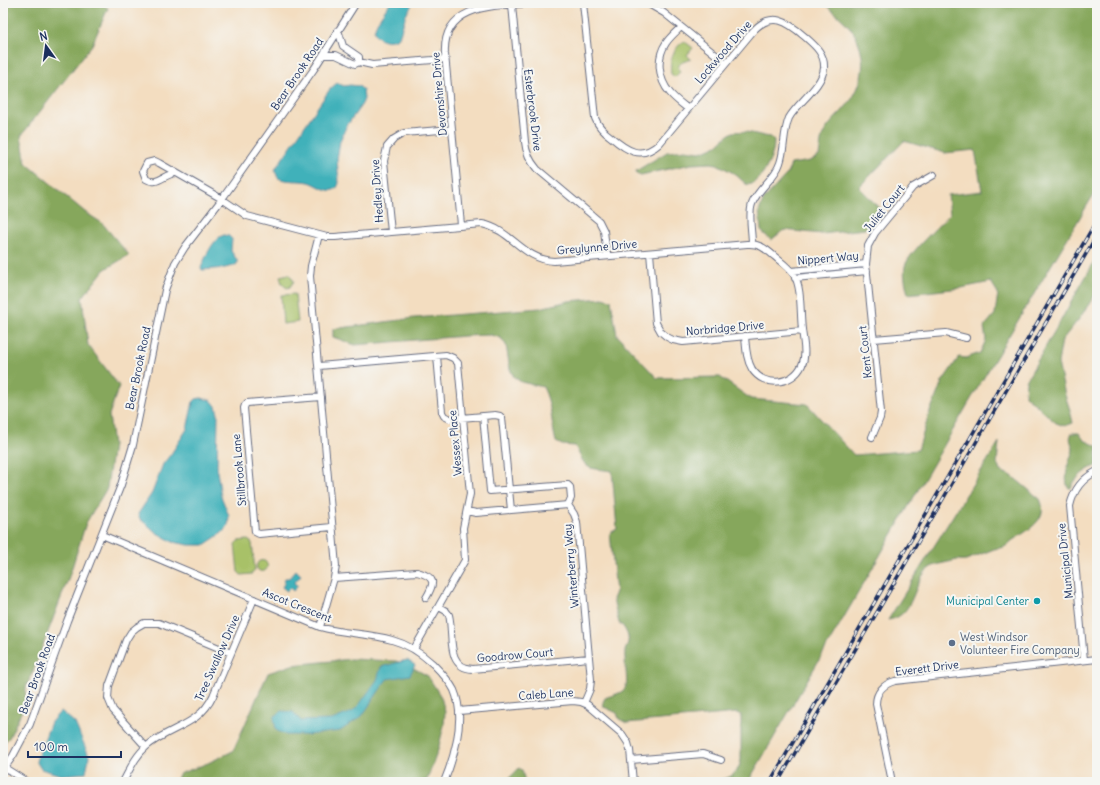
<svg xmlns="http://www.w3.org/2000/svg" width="1100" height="785" font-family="Delius,sans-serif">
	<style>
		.green { fill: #a8c167; stroke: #627862 }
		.forest { fill: #86a75c; stroke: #506b5d }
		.water { fill: #41b1ba; stroke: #2e708c }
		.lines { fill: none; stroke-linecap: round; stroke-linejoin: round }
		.street-casing { stroke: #676c80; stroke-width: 8 }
		.street { stroke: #fff; stroke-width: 6 }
		.rail-casing { stroke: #1b2f5e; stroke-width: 3.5 }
		.rail { stroke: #f6f6f2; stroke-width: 2; stroke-dasharray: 6; stroke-linecap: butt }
		.culture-dot { fill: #0f9aa8; stroke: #f6f6f2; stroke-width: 1.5 }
		.service-dot { fill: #5c6f8a; stroke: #f6f6f2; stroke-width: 1.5 }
		.labels { text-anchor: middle; stroke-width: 4; stroke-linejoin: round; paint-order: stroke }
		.street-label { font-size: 11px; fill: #1b2f5e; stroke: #f6f6f2 }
		.culture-label { font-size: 11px; fill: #0d838f; stroke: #f6f6f2; text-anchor: end }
		.service-label { font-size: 11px; fill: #4e5e75; stroke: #f6f6f2; text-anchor: start }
	</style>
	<rect width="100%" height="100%" fill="#f6f6f2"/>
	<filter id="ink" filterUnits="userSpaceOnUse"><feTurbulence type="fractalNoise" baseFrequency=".025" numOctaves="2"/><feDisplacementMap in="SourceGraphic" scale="8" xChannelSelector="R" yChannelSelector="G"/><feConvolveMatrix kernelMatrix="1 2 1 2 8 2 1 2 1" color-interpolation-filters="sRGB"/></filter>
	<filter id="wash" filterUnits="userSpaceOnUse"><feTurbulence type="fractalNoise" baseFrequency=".012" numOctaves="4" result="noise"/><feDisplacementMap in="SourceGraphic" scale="16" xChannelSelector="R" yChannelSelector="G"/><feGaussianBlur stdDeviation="0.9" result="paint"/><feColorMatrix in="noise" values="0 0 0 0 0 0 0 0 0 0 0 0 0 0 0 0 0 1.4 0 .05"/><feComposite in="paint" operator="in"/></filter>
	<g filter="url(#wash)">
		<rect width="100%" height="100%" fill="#f3ddc0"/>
		<path class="green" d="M684,41L693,48L687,55L691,59C685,62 675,62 680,72L675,77L671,74C669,60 673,49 684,41Z
			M289,274L294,281L290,287L287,288L282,284L280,276Z
			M295,294L298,322L283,324L281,295Z
			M248,540L252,543L255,570L252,574L241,575L238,572L235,544L238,541Z
			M256.5 566a5.5 5.5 0 1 1 11 0a5.5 5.5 0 1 1-11 0Z"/>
		<path class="forest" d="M3,3H100L108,8L92,45L21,136L26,163L85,212L102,223L129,255L104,270L82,298L88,345L119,386L109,415L113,445L107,488L86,523L70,574L34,669L26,687L25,704L9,738L3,744Z
			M823,3H1097V189L971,399L748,782H714L715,780C729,779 738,775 741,760V715L737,713L627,723L619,719L617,713L604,707L603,702L605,698C611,695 624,694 626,686C628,679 624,661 625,651C627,645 629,642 628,636C626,631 623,625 619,623L613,599L616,592L610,533L617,529L612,471C585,467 588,472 575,446L562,445L556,442C551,423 552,405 543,387L521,382L514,377L510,369L506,345L501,338L491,335L465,336L355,345L333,337V329L414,318L540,308L569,301L603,298L611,300L617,335L657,378L720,377L751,399L807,404L854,455L918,450L929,414L942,382L959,357L966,358L980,353L986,340L984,327L995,314L998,293L991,282L961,288L908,294C906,285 903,276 905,266C908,254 940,224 950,214L948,195L982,191L975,150L945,153L904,141L859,187L881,210L865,229L822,234L784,230L771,240L761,231L759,211L764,199L787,174L791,164L810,161L819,156C820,151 820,146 821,141C824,126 839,116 848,104C865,83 868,54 852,30C844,20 833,11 823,3Z
			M733,132C746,130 757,135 770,137L774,141C774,158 765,174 752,184L747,185L735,174L717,164L711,163L691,164L641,175L636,173V171L667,152L685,150L700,152L706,150L717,145L728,135Z
			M1097,257V292L1079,319L1062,340L1058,363L1065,395L1070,410L1073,423L1065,426L1056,423L1025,395L1026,381Z
			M1072,433H1079L1084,440L1097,446V465C1086,470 1076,476 1071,488H1069C1064,484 1067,467 1069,461C1070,457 1073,453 1073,449C1072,443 1068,439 1072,433Z
			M999,442L997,463L1000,471L1012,476L1040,499C1050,519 1027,531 1013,540C1011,541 1009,544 1006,546C1003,548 998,548 994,549C986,552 977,556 969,559C965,561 961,560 957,560C950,562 942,563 936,565C911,572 919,616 888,620Z
			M351,659L396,661L408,665L428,676L441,697L445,712L444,725L438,750L427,780L416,782H406L392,779L373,777L349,778L323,782H176L179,774L208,763L233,751L268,673L292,665Z
			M519,768L522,770L525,782H505C510,777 515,773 519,768Z"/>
		<path class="water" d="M390,3H413L406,15L399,37C391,43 377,41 374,31L377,22Z
			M337,83L344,86L350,85L359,86L363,90L364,99L362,104L346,127L340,141L337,159L339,183C338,186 337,189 333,190C325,192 317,184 309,182C299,180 288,182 278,178L275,171L276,168L330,89Z
			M224,235L229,236L232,239L231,251L237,260V264L234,266L225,268L202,270L201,268C205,258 213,238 224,235Z
			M201,398L211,400L216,406L218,414L217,471L221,496L229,516L228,526L222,533L204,545H189L173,542L157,533L140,519L138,514L152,493L163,464L171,454L187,429L193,402L196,399Z
			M296,570L301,575L294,583L298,586L293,591L290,588L287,591L282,587L284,584V579L286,578H289Z
			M407,660L415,665L410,675L387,679L362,716L340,731L306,735H286L276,730L274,717L282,711L293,712L301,721L332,720L352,712L359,705L377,680L381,667Z
			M61,711L75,723L89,756L86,773L61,775L41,769L36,761L51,722Z"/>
	</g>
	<g filter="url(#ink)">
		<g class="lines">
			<defs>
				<path id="street" d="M583,3L595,118C598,126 604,132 611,137C627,151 641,160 659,144L754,30C772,11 788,22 804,36C814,45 825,53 824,68C822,87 798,102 789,118C783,132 785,149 780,163C775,179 758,188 752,204C748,215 752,231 752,244
					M647,3L664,13L726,63
					M512,5L525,142C526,153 530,161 537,169L599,221L604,231L607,256
					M681,27C676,32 670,37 666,43C656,58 658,79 670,93C675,99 682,104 688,109
					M338,30L343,46L359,57V62
					M323,55H336L355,64L359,62L372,65L445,59
					M175,173C163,175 157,186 146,179L143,171L147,163L155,161L159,163L222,199L247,216L327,237H335L482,224C511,229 523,260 554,261L747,244C758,243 765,248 774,256C780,261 789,267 794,275C802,287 800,314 802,329C803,341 807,354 802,365C793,385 764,388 752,369C746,359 746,347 745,336
					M461,225L445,54C442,2 499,6 534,3
					M391,232L384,161L387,147L394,139L404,133L452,129
					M319,235L311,266L310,276L336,566L334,578L320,627
					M650,253L656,323L661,332L667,337L673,340L683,342L802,331
					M791,271L866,264
					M795,278L867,271
					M874,339L946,333L966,338
					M437,356L442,412L444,416L450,419L495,415L500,416L502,418L511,510
					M319,366L446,355L453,358L458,363L470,494L463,528L465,560L414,649
					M321,397L247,403L245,405L244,408L255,532L259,534L332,527
					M483,416L490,491L568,485L570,487L571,498L568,505
					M872,437L880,418L881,412L866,264L868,246L875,233L913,187L934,175
					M467,511L476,513L568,505L574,514L577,522L591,680L590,689L584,703
					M102,535L320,627C343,634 368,633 392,640C407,644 421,653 433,664C441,672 449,680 454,690C466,718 455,755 444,782
					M334,578L417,572C436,577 435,583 426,598
					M439,607L446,611L449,615C454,634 445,668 473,669L589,658
					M1084,660L1070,506C1074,489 1082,479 1097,471
					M459,711L573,701L581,702L588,705L622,734L628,743L630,750L633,782
					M146,747L113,710L108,698L109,686L126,640L131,632L137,627L144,623H159L231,653
					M631,760L703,754L721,760
					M5,768L27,782
					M3,770L13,756L30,724L67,621L121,485L133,445L165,290L175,263L185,247L222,199L314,69L356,3
					M123,782C130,769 136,755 147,746C171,726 199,726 213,696L254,599
					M892,782L876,704C876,692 884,684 895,681L1097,659"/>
			</defs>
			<use href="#street" class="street-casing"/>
			<use href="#street" class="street"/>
			<defs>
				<path id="rail" d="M770,782L1097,220
					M778,782L1097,235"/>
			</defs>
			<use href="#rail" class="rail-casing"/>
			<use href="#rail" class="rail"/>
		</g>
	</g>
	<circle class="culture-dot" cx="1037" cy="601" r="4"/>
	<circle class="service-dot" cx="952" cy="643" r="4"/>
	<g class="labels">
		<g class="street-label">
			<text transform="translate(723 52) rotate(-49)" y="4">Lockwood Drive</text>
			<text transform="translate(297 74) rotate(-56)" y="4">Bear Brook Road</text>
			<text transform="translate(439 94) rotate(-95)" y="4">Devonshire Drive</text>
			<text transform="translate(533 110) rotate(83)" y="4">Esterbrook Drive</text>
			<text transform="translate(377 191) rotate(-94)" y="4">Hedley Drive</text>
			<text transform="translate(884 208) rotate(-51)" y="4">Juliet Court</text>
			<text transform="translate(597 247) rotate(-5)" y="4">Greylynne Drive</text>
			<text transform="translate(828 258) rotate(-5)" y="4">Nippert Way</text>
			<text transform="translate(725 328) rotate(-5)" y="4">Norbridge Drive</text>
			<text transform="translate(865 352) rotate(-96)" y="4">Kent Court</text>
			<text transform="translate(138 368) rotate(-78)" y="4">Bear Brook Road</text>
			<text transform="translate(455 443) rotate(-95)" y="4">Wessex Place</text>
			<text transform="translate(239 470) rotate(-95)" y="4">Stillbrook Lane</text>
			<text transform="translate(1065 561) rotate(-96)" y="4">Municipal Drive</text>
			<text transform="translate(571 566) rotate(-95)" y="4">Winterberry Way</text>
			<text transform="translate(297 605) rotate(22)" y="4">Ascot Crescent</text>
			<text transform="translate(515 655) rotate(-5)" y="4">Goodrow Court</text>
			<text transform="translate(217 658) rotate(-66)" y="4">Tree Swallow Drive</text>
			<text transform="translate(927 668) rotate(-7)" y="4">Everett Drive</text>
			<text transform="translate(37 674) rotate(-70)" y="4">Bear Brook Road</text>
			<text transform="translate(546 694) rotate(-4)" y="4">Caleb Lane</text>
		</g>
		<g class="culture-label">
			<text x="1029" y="605">Municipal Center</text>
		</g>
		<g class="service-label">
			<text x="960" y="641">West Windsor<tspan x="960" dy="13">Volunteer Fire Company</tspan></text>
		</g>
	</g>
	<rect width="1100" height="785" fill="none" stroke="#f6f6f2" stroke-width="16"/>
	<g transform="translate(46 46) rotate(346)" stroke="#f6f6f2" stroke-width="3" paint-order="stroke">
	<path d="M0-3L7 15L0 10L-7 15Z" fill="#1b2f5e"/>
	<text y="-6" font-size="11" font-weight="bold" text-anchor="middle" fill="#1b2f5e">N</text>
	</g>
	<path d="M28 751v6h93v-6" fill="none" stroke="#1b2f5e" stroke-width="2"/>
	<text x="34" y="751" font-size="12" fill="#1b2f5e" stroke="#f6f6f2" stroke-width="3" paint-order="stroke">100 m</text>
</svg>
